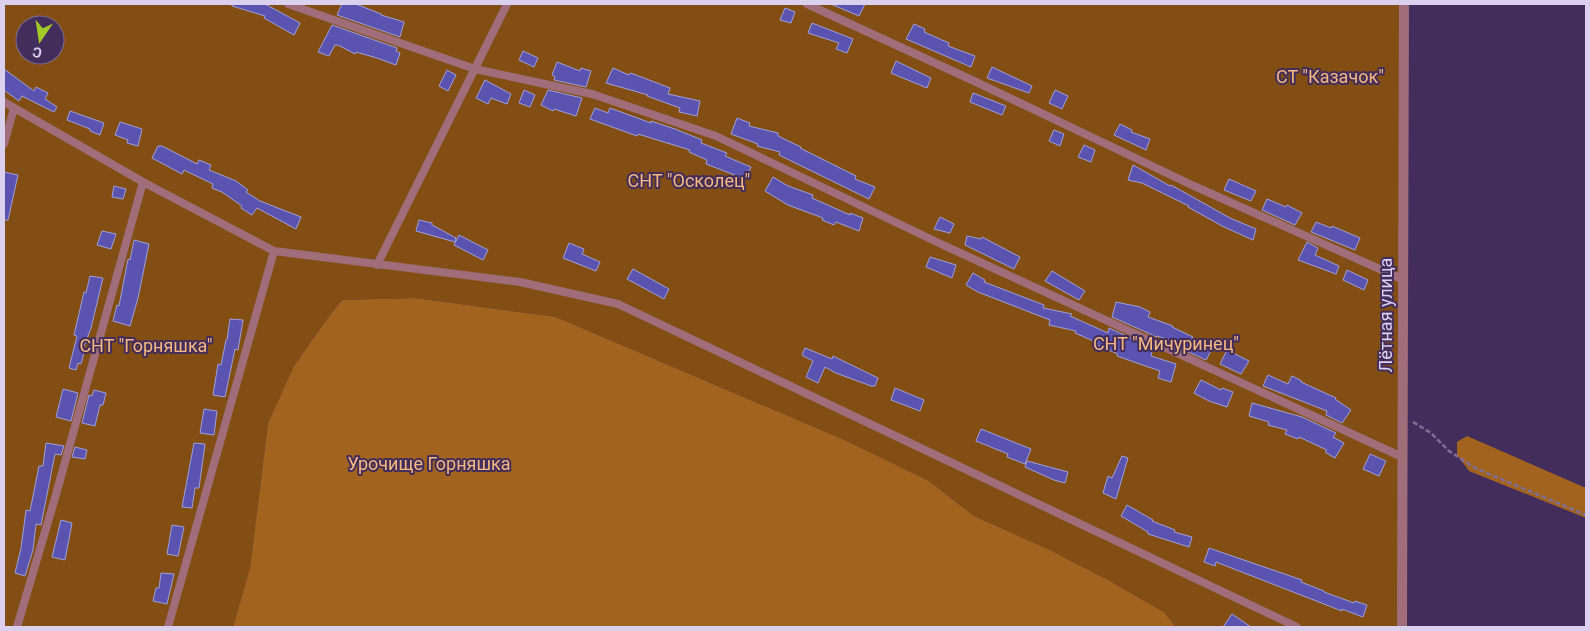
<svg xmlns="http://www.w3.org/2000/svg" width="1590" height="631" font-family="Roboto,sans-serif">
	<style>
		.green { fill: #824e14; fill-rule: evenodd }
		.forest { fill: #a1631e }
		.building { fill: #5a53af; stroke: #9fa0da }
		.lines { fill: none; stroke-linecap: round; stroke-linejoin: round }
		.path { stroke: #7f6e95; stroke-width: 2.5; stroke-dasharray: 5 2.5; stroke-linecap: butt }
		.service { stroke: #9f6e7a; stroke-width: 8 }
		.tertiary { stroke: #9f6e7a; stroke-width: 10 }
		.labels { text-anchor: middle; stroke-width: 4; stroke-linejoin: round; paint-order: stroke }
		.park-label { font-size: 18px; fill: #f7b97f; stroke: #422d5c }
		.street-label { font-size: 18px; fill: #dbd0ed; stroke: #422d5c }
	</style>
	<rect width="100%" height="100%" fill="#422d5c"/>
	<path class="green" d="M4,4H1404V627H1176L1164,612L1110,581L1048,549L974,516L929,481L847,441L556,317L415,298L342,300L324,323L294,366L268,423L250,569L233,627H4ZM25,25H55V55H25Z"/>
	<path class="forest" d="M415,298L556,317L847,441L929,481L974,516L1048,549L1110,581L1164,612L1176,627H233L250,568L268,423L294,366L324,323L342,300Z
		M1467,436L1586,488V518L1469,471L1457,455V442Z"/>
	<path class="building" d="M232,4H265L300,23L294,35L264,18L265,16L232,6Z
		M342,4H356L381,14V15L404,22L400,37L337,15Z
		M831,4H865L859,16Z
		M785,8L795,12L791,23L780,20Z
		M812,23L853,39L847,53L836,49L839,43L808,33Z
		M914,24L925,29L924,32L949,43L948,46L975,56L971,67L906,39Z
		M332,25L397,48L396,51L400,53L396,65L377,58L356,52L355,54L338,45H335L329,56L318,52Z
		M523,51L538,58L534,67L519,60Z
		M896,61L931,78L927,88L891,73Z
		M557,62L580,71L581,68L591,71L586,87L554,80L555,77L552,75Z
		M992,67L1032,86L1029,93L987,78Z
		M613,68L629,75L630,73L636,75L670,88L668,94L700,101L697,116L679,112L680,108L647,96L648,95L606,83Z
		M4,69L34,91L36,87L48,93L45,99L57,107L54,112L22,96L19,101L4,90Z
		M447,70L456,75L448,91L439,86Z
		M485,80L511,94L507,104L491,98L488,104L476,98Z
		M524,90L535,95L530,107L519,103Z
		M548,90L582,98L576,116L554,109L553,111L541,105Z
		M1055,90L1068,96L1062,109L1049,103Z
		M973,93L1006,106L1002,115L970,102Z
		M595,108L608,113L610,108L651,123V121L675,129L702,140L701,143L727,153L725,156L751,167L745,179L706,164L707,160L689,152L690,150L638,134L637,136L590,119Z
		M70,111L104,123L100,135L90,131V129L67,120Z
		M737,118L750,123L749,126L778,133V136L801,147L800,148L856,176L855,179L875,187L869,199L779,155L780,152L757,146L758,144L731,134Z
		M120,122L142,129L138,146L127,143L128,140L115,135Z
		M1120,124L1132,130L1131,132L1150,139L1146,150L1114,135Z
		M1054,130L1064,134L1060,146L1049,141Z
		M1084,145L1095,150L1091,162L1078,157Z
		M158,146H162L197,164L199,160L211,165L209,170L236,181L248,190L246,192L260,201L301,217L296,229L257,208L252,215L241,208L242,206L222,192L212,188L213,184L184,170L182,174L152,158Z
		M1133,165L1170,186L1171,185L1180,190L1230,218L1256,229L1253,240L1222,226L1188,207L1189,206L1142,183L1128,180Z
		M4,172L18,175L8,220H4Z
		M773,177L788,186L813,195L812,198L850,215V213L863,218L859,231L836,222L834,225L822,220L823,218L788,205L765,191Z
		M1229,179L1256,191L1251,201L1224,190Z
		M114,186L126,189L123,199L112,197Z
		M1267,199L1286,207L1287,205L1302,213L1295,225L1262,210Z
		M940,217L954,224L950,233L934,229Z
		M419,220L432,223V225L456,238L455,242L416,231Z
		M1316,222L1331,228L1332,226L1360,238L1355,250L1311,232Z
		M102,231L116,234L111,249L97,245Z
		M459,235L488,250L483,260L454,245Z
		M967,236L981,239L982,237L1020,257L1014,269L965,245Z
		M134,240L149,244L138,298L130,326L113,321L117,305L119,306L128,259L130,260Z
		M1307,242L1318,248L1315,255L1339,266L1336,274L1298,260Z
		M569,243L584,249L582,254L600,262L596,271L563,258Z
		M930,257L956,265L952,278L926,267Z
		M633,269L669,289L664,299L627,279Z
		M1347,270L1368,280L1364,290L1343,280Z
		M1052,271L1085,291L1079,300L1045,281Z
		M973,273L985,280L984,282L1044,305L1043,308L1072,314L1070,316L1108,333L1109,328L1153,348L1151,356L1176,364L1171,382L1158,378L1160,371L1117,356L1118,354L1097,345L1098,343L1075,333L1076,331L1049,325L1050,320L978,292L966,285Z
		M90,276L103,278L91,328L83,349H85L81,364L78,363L76,370L69,368L77,336L74,335L84,292L86,293Z
		M1116,302L1140,307L1150,312L1148,317L1173,326L1172,327L1193,337L1191,341L1211,351L1206,360L1177,347L1179,343L1157,336V337L1112,317Z
		M230,319L243,320L238,350L235,349L225,397L213,395L218,364L221,365L226,340H227Z
		M805,348L832,359L833,356L878,378L875,386H871L836,373L825,367L818,383L806,377L813,361L802,355Z
		M1227,350L1249,361L1241,374L1220,364Z
		M1268,375L1288,384L1292,376L1302,381L1301,382L1336,398L1335,399L1351,410L1342,423L1326,415L1327,411L1263,386Z
		M1201,380L1221,390L1222,388L1233,392L1227,407L1209,401L1194,393Z
		M895,388L924,400L920,411L891,400Z
		M63,389L78,393L71,421L56,417Z
		M94,390L106,393L103,405H100L95,426L82,423L89,395L92,396Z
		M1252,403L1302,417L1336,433L1333,437L1344,443L1335,458L1325,452L1327,450L1299,437L1298,439L1285,434L1287,430L1268,425L1269,422L1249,416Z
		M204,409L217,411L214,435L200,433Z
		M981,429L1031,449L1025,464L1007,457L1008,454L976,441Z
		M46,443L64,446L61,455L55,454L41,525L36,524L33,550L25,576L15,573L21,548L26,510L30,511L39,466H43Z
		M194,443L205,444L199,488H195L192,508L182,507Z
		M75,447L87,450L85,459L72,457Z
		M1370,454L1386,461L1379,476L1363,469Z
		M1122,456L1128,458L1116,499L1103,493L1108,476L1112,478Z
		M1027,461L1068,472L1065,483L1054,480L1025,467Z
		M1127,505L1153,520L1152,521L1175,530L1174,532L1192,537L1189,547L1148,534V532L1121,516Z
		M61,520L72,523L65,560L52,557Z
		M172,525L184,527L178,556L167,554Z
		M1209,548L1302,580L1301,582L1324,591V592L1354,603L1355,601L1367,605L1363,617L1342,609V611L1216,562L1215,566L1204,562Z
		M161,573L174,574L167,604L153,601L156,588H159Z
		M1232,614L1251,627H1223Z"/>
	<g class="lines">
		<path class="path" d="M1413,422L1431,433L1449,451L1475,468L1586,515"/>
		<path class="service" d="M288,4L475,69L592,94L716,136L941,244L1402,457
			M807,4L974,81L1194,186L1402,279
			M4,102L143,182L274,251L520,282L618,304L1297,627
			M4,144L14,108
			M377,265L507,4
			M17,627L55,498L143,182
			M168,627L274,251"/>
		<path class="tertiary" d="M1402,627L1404,4"/>
	</g>
	<g class="labels">
		<g class="park-label">
			<text x="1330" y="83">СТ "Казачок"</text>
			<text x="689" y="187">СНТ "Осколец"</text>
			<text x="1166" y="350">СНТ "Мичуринец"</text>
			<text x="146" y="352">СНТ "Горняшка"</text>
			<text x="429" y="470">Урочище Горняшка</text>
		</g>
		<g class="street-label">
			<text transform="translate(1386 315) rotate(-90)" y="6">Лётная улица</text>
		</g>
	</g>
	<rect width="1590" height="631" fill="none" stroke="#dbd0ed" stroke-width="10"/>
	<g transform="translate(40 40) rotate(193)"><circle r="24" fill="#422d5c" stroke="#7f6e96"/>
	<path d="M0-4L9 19L0 12L-9 19Z" fill="#a2c928"/>
	<text y="-8" font-size="14" font-weight="bold" text-anchor="middle" fill="#dbd0ed">С</text>
	</g>
</svg>
